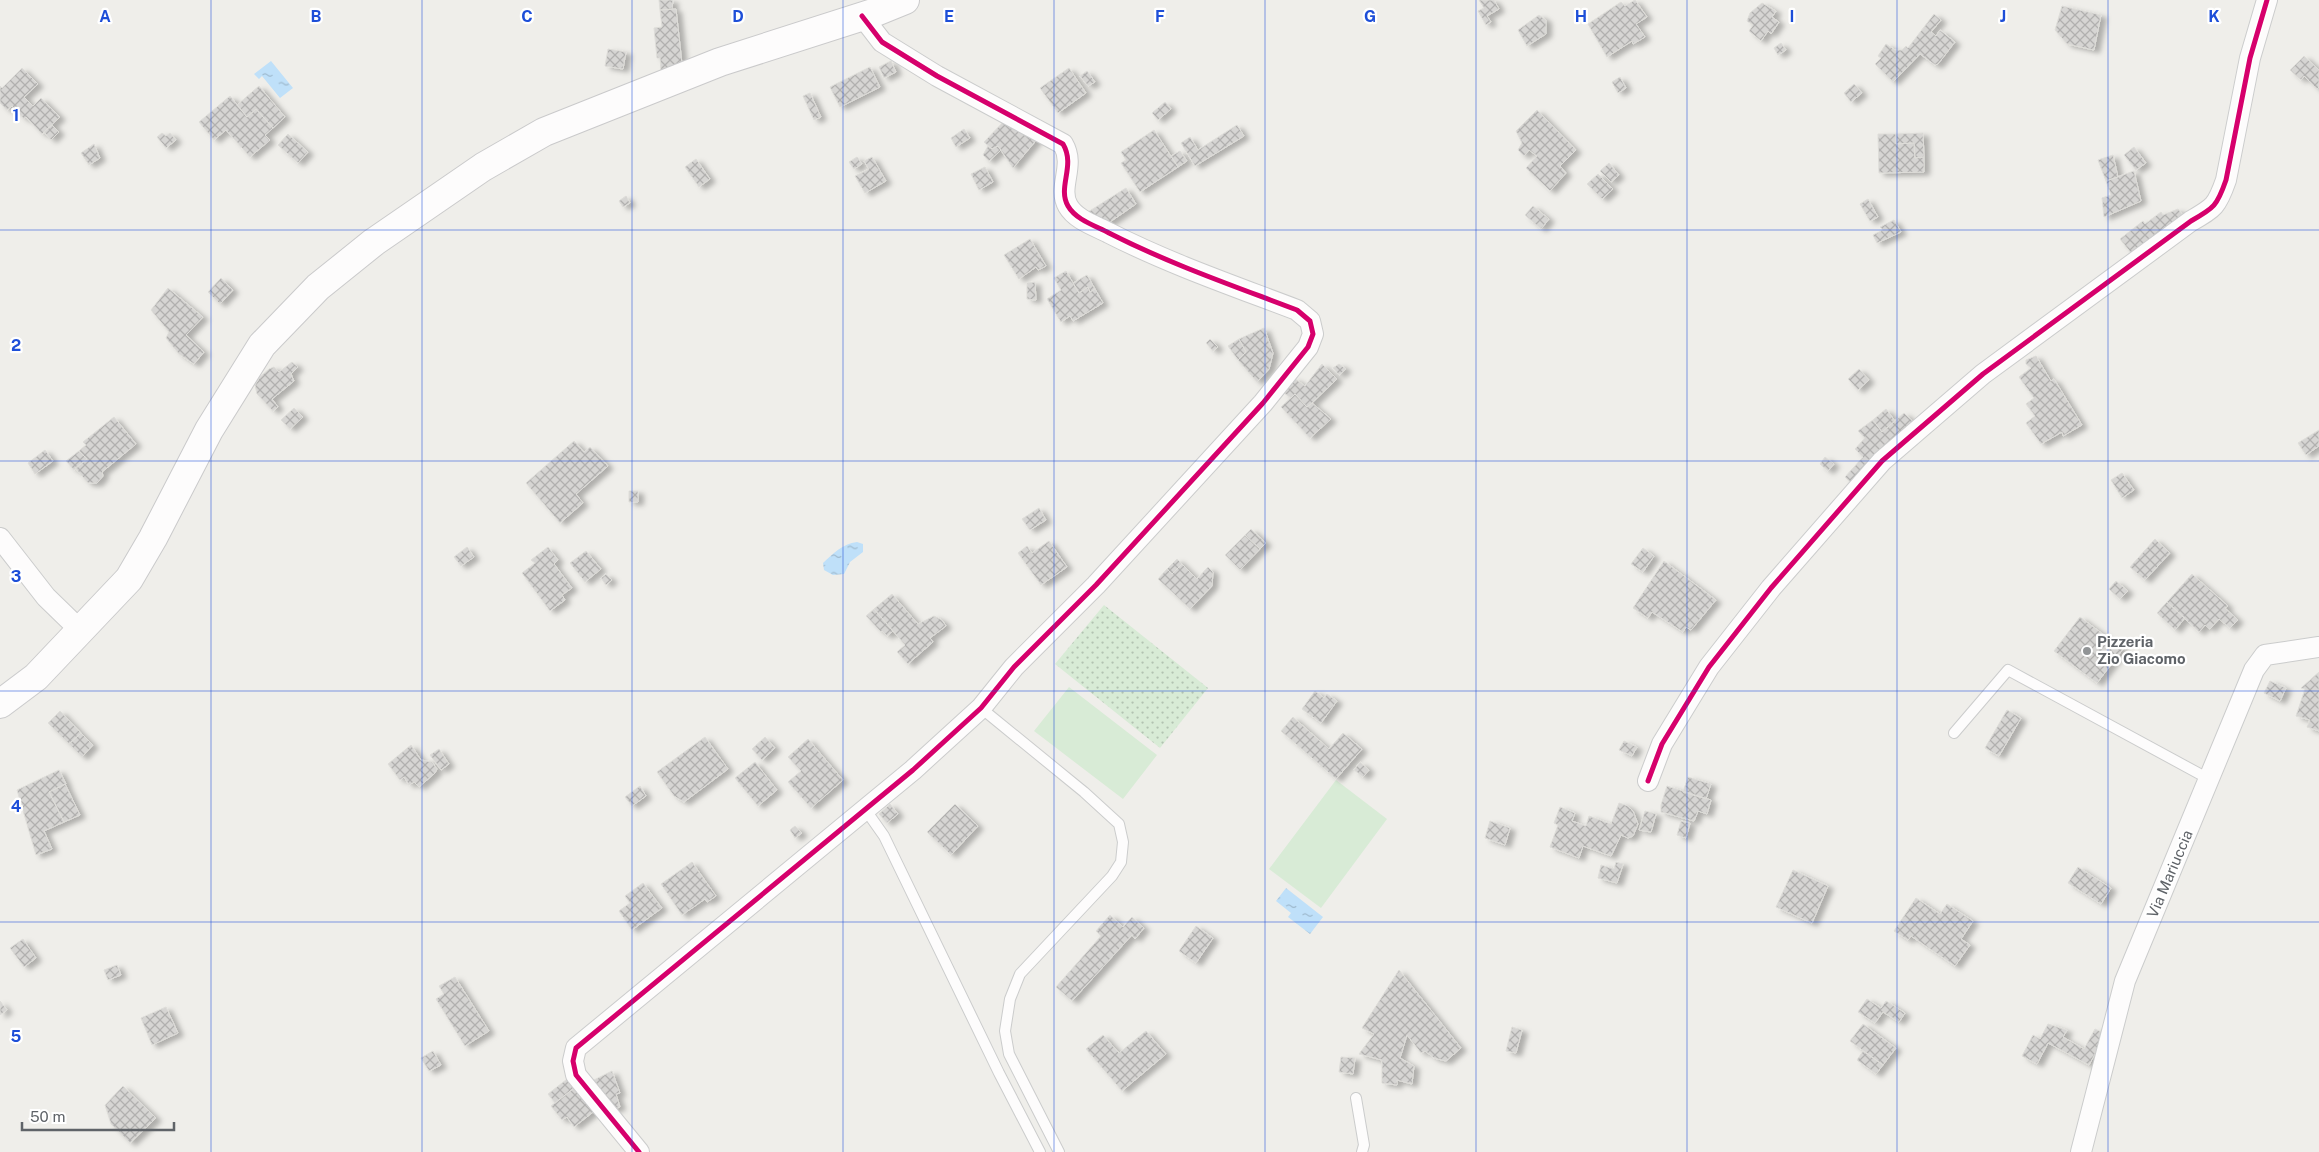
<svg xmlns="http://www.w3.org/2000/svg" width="2319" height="1152" font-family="'Public Sans',sans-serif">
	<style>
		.grass { fill: url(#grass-dots) }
		.pitch { fill: #d8ebd6 }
		.water { fill: url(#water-ripples) }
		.building { fill: url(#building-cross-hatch); stroke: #deddd9; filter: url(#shadow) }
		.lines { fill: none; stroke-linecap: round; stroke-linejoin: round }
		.service-casing { stroke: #cbcccc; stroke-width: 12 }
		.minor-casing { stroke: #cbcccc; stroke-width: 22 }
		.secondary-casing { stroke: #cacacb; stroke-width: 30 }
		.service { stroke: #fdfcfc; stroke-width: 10 }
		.minor { stroke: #fdfcfc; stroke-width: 20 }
		.secondary { stroke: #fdfcfc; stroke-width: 28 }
		.cycleway-casing { stroke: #fff; stroke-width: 8 }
		.cycleway { stroke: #d6006c; stroke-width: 5 }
		.grid { fill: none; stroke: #1d4ed8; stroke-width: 1; stroke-opacity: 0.55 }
		.poi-dot { fill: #919496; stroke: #fff; stroke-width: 2 }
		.labels { text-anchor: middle; stroke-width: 4.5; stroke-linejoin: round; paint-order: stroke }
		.poi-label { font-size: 15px; font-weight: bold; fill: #5f6368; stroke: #fff; text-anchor: start }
		.street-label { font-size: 15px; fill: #5f6368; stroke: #fff }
		.grid-label { font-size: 16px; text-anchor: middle; font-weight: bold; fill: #1d4ed8; stroke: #fff; stroke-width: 4.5; stroke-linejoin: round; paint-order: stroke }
	</style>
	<defs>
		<pattern id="grass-dots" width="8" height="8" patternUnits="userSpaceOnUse" patternTransform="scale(1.25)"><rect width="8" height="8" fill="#d8ebd6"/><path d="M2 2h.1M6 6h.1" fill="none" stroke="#b2c2b1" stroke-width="1.8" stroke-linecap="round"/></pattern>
		<pattern id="water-ripples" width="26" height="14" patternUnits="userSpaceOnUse" patternTransform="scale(1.25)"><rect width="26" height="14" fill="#bfe0f9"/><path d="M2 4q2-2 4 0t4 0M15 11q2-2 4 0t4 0" fill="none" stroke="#9eb9cd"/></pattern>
		<pattern id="building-cross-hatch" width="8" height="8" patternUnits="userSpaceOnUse" patternTransform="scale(1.25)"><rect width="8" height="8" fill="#d6d5d3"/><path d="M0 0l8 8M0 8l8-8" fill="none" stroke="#b1b0af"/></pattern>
		<filter id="shadow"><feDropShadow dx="5.5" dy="3" stdDeviation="2.5" flood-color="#0004"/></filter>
	</defs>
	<rect width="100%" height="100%" fill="#efeeea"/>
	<path class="grass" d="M1104,605L1208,688L1160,748L1055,664Z"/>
	<path class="pitch" d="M1069,687L1157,755L1123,799L1034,731Z
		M1336,780L1387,819L1321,908L1269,869Z"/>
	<path class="water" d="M271,61L293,88L280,98L262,76L259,79L254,74Z
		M857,542L863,544V552L850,562L844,574L833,575L824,570L823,563C834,553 842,544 857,542Z
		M1286,888L1323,917L1310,934L1288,917L1291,913L1276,901Z"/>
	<path class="building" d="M659,0H673L672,9L660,10Z
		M1479,0H1494L1499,9L1487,16L1491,22L1486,25L1478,11L1484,8Z
		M1635,0L1647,17L1636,24L1645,37L1633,44L1632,41L1607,57L1588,24L1621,2L1625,6Z
		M1762,3L1776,11L1772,17L1779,22L1771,34L1768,31L1761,41L1749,31L1753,25L1747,21L1750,13Z
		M2062,6L2101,15L2094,50L2067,44L2055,30Z
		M676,9L682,64L661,72L660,58H657L654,28L662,27L660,10Z
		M1934,14L1941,20L1931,32L1936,36L1940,30L1955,42L1938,64L1935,65L1920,54L1893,82L1875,64L1881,58L1878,56L1886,44L1895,50H1902L1906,46L1908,48Z
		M1539,15L1546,20V34L1527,46L1518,30Z
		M1781,43L1786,50L1778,55L1774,48Z
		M608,49L626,52L623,69L605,66Z
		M2304,56L2319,70V87L2317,89L2304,76L2301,80L2290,70Z
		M891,61L896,72L884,78L879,67Z
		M870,67L880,87L840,107L830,87Z
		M22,68L38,84L24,97L33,106L41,98L60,117L42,134L26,117L24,119L12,106L7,110L0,103V86L2,88Z
		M1069,68L1086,93L1058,113L1040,88Z
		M1087,71L1095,82L1088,86L1080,76Z
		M1620,77L1626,88L1618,93L1612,82Z
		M1854,84L1862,93L1851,102L1844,93Z
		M259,86L285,117L273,128L256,109L247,117L237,105Z
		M810,93L821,117L814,120L803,96Z
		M230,96L247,117L256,109L273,128L265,135L270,140L250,157L226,130L214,140L199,122Z
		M1165,102L1171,109L1158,120L1152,113Z
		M1537,110L1576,150L1560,166L1566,173L1550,191L1526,168L1537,156L1529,150L1524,156L1518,150L1522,143L1516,131Z
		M1008,117L1039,137L1013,168L998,146L992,149L984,142Z
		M52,125L59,132L51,140L44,132Z
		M1237,125L1244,136L1195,166L1181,143L1190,137L1198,150Z
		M964,129L970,138L956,147L951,138Z
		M1154,130L1178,167L1140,192L1121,163L1126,160L1121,152Z
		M162,133L166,136L170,133L176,140L166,148L157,137Z
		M1923,133L1924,157L1915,158L1914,143L1896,144V134Z
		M288,134L308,152L298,163L278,145Z
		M1878,134H1896V144L1914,143L1915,158L1924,157V172L1879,173Z
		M94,144L100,158L89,165L81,153Z
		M988,146L992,149L998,146L1001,150L989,161L983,155Z
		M2134,147L2146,163L2136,170L2124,155Z
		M1180,151L1187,161L1178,167L1171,156Z
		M2113,155L2118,177L2106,181L2098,160Z
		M857,157L862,164L854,169L849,162Z
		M872,157L886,181L865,193L855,176L869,169L864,161Z
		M696,159L710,179L699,187L685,167Z
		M1609,163L1619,175L1611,182L1600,171Z
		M985,167L993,182L979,190L971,174Z
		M2134,171L2141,201L2104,217L2102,198L2111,195L2106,181Z
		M1598,174L1613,189L1602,199L1587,184Z
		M1126,188L1136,204L1107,224L1088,212Z
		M626,196L630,203L623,207L619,201Z
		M1868,199L1878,217L1870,221L1860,204Z
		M1533,206L1549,219L1541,229L1525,215Z
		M2178,209L2186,219L2135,258L2120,239L2143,221L2145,224L2161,212L2163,215Z
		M1894,220L1901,232L1877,243L1873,235L1883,230L1880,227Z
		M1030,239L1046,266L1038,270L1036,267L1019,279L1004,255Z
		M1066,271L1079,293L1088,287L1090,292L1095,289L1103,303L1073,321L1070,316L1061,322L1047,299L1061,290L1054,278Z
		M1087,275L1095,289L1090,292L1088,287L1079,293L1073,283Z
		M221,278L233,290L220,304L208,292Z
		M1035,282L1036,300L1027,299V283Z
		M168,288L203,317L186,335L204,352L194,364L179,354L166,338L169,332L151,310Z
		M1264,328L1273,353L1269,369L1257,382L1238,360L1246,352L1239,339Z
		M1210,339L1218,347L1213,351L1206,343Z
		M1239,339L1246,352L1238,360L1228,346Z
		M2036,356L2051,381L2054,379L2082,425L2063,436L2062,432L2041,444L2026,423L2035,416L2026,404L2034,398L2019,377L2031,368L2026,364V360Z
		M292,362L298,367L291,374L294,381L272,399L278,407L273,411L257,394L255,385L260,377L269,369L274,367L279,372Z
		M1322,364L1337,379L1312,403L1307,407L1295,394L1291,398L1284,393L1294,378L1305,386Z
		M1339,364L1346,369L1339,375L1333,368Z
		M1859,369L1869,380L1858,390L1848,379Z
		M1295,394L1307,407L1312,403L1331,419L1310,438L1281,407Z
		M294,408L303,417L290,429L281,420Z
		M1886,409L1895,421L1882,432L1873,420Z
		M1904,413L1919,427L1855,486L1845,477L1863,457L1855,449L1865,438L1858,431L1873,420L1882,432Z
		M114,417L136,444L102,472L103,476L97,483H88L75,468L87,459L79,451L86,445L83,442Z
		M2319,430V446L2306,455L2298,443Z
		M574,441L584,452L590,447L608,466L576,494L583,503L560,523L526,483Z
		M45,450L53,461L35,474L28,463Z
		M79,451L87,459L74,470L66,461Z
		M1825,457L1834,464L1828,471L1820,464Z
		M2122,473L2134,490L2122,498L2111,480Z
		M629,491H638V502H629Z
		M1039,508L1046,520L1030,530L1022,519Z
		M1251,529L1266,543L1260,549L1245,535Z
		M1245,535L1260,549L1240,570L1225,555Z
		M2155,539L2170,553L2145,580L2130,567Z
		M1049,541L1067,567L1041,585L1018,553L1027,546L1032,553Z
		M467,547L474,557L461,566L454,557Z
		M548,547L558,560L554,564L572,588L562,595L565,600L550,611L522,573L535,563L531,560Z
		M1643,548L1654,556L1643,572L1631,564Z
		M586,551L601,569L585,582L570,563Z
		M1177,559L1182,564L1172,574L1167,569Z
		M1664,561L1716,600L1691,630L1686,627L1683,632L1652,612L1648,618L1633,608Z
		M1182,564L1197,579L1208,567L1213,572L1212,586L1190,609L1158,579L1167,569L1172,574Z
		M606,574L612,580L606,585L601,578Z
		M2192,574L2228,606L2225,608L2238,620L2230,628L2219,619L2210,629L2205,625L2199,632L2167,602Z
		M2116,581L2128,591L2120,599L2109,589Z
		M892,594L918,624L934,616L942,620L946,626L930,638L933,642L908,664L897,652L905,645L874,609Z
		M2167,602L2185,618L2175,630L2157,613Z
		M874,609L893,631L887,636L882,631L881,632L866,616Z
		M2080,617L2123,649L2097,683L2054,651Z
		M2319,672V731L2307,727L2310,720L2296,716L2305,689L2301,688Z
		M2270,681L2286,688L2280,701L2264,693Z
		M1315,691L1324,698L1327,694L1337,701L1321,723L1302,709Z
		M2007,710L2021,718L1999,756L1985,748Z
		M60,711L81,733L69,744L48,723Z
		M1293,717L1329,749L1343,733L1362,749L1336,779L1281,731Z
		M81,733L93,745L82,757L69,744Z
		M705,737L728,769L684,802L674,796L657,772Z
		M765,737L775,748L762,760L752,749Z
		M808,739L843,780L811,808L788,782L801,771L788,757Z
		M1624,741L1637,747L1632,756L1619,750Z
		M411,745L421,760L432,762L437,769L435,773L419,787L414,782L409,785L404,777L400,780L388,764Z
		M439,749L449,764L441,770L430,755Z
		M755,762L777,790L758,806L735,778Z
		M1360,762L1369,770L1363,777L1354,770Z
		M59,770L66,784L49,792L64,822L44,831L52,849L36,855L17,790Z
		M1688,777L1711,784L1706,799L1683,792Z
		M65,784L80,815L64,822L49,792Z
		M640,786L646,796L632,806L625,797Z
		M1667,786L1711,800L1707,814L1698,811L1694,821L1661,812V805Z
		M1619,803L1628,806L1633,811L1638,824L1633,836L1628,838L1621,835L1611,856L1583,846L1579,858L1550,847L1558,825L1554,823L1560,807L1575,813L1572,821L1586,826L1589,816L1611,824Z
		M890,804L898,814L887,823L879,814Z
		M955,804L978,826L951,855L927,832Z
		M1645,811L1656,814L1651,832L1639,830Z
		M1490,821L1510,828L1505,845L1485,838Z
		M1681,821L1690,823L1686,838L1677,835Z
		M795,826L802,833L795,838L790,830Z
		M692,862L716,896L707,902L705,899L682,915L661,884Z
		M1616,862L1623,864L1617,883L1598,878L1601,865L1614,869Z
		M2078,867L2111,888L2101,904L2068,883Z
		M1793,870L1828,886L1812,923L1776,907Z
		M643,883L662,908L632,930L619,911L630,903L625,896Z
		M1916,898L1940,914L1947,904L1973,921L1961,939L1970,945L1955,966L1911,936L1908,940L1894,931Z
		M1110,915L1123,927L1132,917L1144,928L1135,939L1132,935L1072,1001L1056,987L1101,936L1096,931Z
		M1196,926L1213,938L1196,963L1179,951Z
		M23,939L36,958L24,967L10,948Z
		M117,965L121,975L108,980L104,970Z
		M1399,970L1461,1048L1446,1061L1434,1058L1425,1051L1421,1053L1407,1035L1400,1058L1414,1066L1412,1084L1397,1080V1085L1382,1083V1060L1359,1054L1374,1034L1362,1028Z
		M455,977L489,1031L465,1046L436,999L444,994L439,986Z
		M1867,999L1881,1008L1886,1001L1905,1013L1899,1022L1883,1012L1875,1023L1858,1012Z
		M0,1001L7,1010L0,1015Z
		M166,1007L178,1033L152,1045L141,1018Z
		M1863,1024L1896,1048L1883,1065L1850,1041Z
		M2048,1024L2067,1030L2063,1037L2084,1049L2095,1029L2106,1034L2089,1065L2048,1043L2037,1064L2022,1056L2033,1035L2040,1039Z
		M1512,1027L1522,1030L1516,1053L1506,1051Z
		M1146,1031L1166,1054L1122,1091L1086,1049L1103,1035L1119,1053Z
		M433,1051L441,1065L429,1071L421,1058Z
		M1863,1051L1883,1065L1876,1074L1857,1060Z
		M1341,1057L1355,1058L1353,1074L1339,1072Z
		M612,1071L620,1093L616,1094L620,1107L609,1111L588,1083Z
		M571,1076L578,1085L555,1103L548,1094Z
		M578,1085L597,1109L574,1127L567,1117L562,1120L551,1106Z
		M123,1086L156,1118L130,1143L111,1124L105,1105Z"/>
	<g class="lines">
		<defs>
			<path id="service" d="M981,708L1084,792L1119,824L1123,842L1121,862L1112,876L1020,974L1010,999L1005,1031L1009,1054L1059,1152
				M1954,733L2008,670L2209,779
				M865,809L884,836L999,1073L1040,1152
				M1356,1098L1364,1145L1362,1152"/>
			<path id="minor" d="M0,538L46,597L81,631
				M1648,781L1662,744L1709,667L1771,588L1882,461L1983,374L2191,221C2214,208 2217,206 2226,180L2250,58L2267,0
				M639,1152L576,1075L573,1061L576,1048L913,770L981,708L1014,667L1096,585L1263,403L1308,347L1313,334L1310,321L1297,310C1234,286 1170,264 1109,233C1096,226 1076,220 1068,206C1057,187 1076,166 1063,144L937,76L882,42L862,16
				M2081,1152L2125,981L2254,670L2265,655L2319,647"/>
			<path id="secondary" d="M0,704L36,677L129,579L153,538L209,430L262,345L318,287L374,242L483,167L544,132L720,62L873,13L905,0"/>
		</defs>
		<use href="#service" class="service-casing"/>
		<use href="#minor" class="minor-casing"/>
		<use href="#secondary" class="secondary-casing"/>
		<use href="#service" class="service"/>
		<use href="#minor" class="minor"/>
		<use href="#secondary" class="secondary"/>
		<defs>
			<path id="cycleway" d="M1648,781L1662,744L1709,667L1771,588L1882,461L1983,374L2191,221C2214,208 2217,206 2226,180L2250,58L2267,0
				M639,1152L576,1075L573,1061L576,1048L913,770L981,708L1014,667L1096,585L1263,403L1308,347L1313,334L1310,321L1297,310C1234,286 1170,264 1109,233C1096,226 1076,220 1068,206C1057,187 1076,166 1063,144L937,76L882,42L862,16"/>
		</defs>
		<use href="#cycleway" class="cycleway-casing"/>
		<use href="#cycleway" class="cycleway"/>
	</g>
	<path class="grid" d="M211,0V1152M422,0V1152M632,0V1152M843,0V1152M1054,0V1152M1265,0V1152M1476,0V1152M1687,0V1152M1897,0V1152M2108,0V1152M0,230H2319M0,461H2319M0,691H2319M0,922H2319"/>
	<circle class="poi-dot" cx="2087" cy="651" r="5"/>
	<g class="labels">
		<g class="poi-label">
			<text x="2097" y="647">Pizzeria<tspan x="2097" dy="17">Zio Giacomo</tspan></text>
		</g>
		<g class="street-label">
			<text transform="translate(2170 874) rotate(-67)" y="5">Via Mariuccia</text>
		</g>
	</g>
	<g class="grid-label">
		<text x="105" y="22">A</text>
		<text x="316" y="22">B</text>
		<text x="527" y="22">C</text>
		<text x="738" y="22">D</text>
		<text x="949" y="22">E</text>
		<text x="1160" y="22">F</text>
		<text x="1370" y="22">G</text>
		<text x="1581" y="22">H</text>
		<text x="1792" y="22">I</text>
		<text x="2003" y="22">J</text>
		<text x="2214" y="22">K</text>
		<text x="16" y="121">1</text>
		<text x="16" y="351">2</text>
		<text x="16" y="582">3</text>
		<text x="16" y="812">4</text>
		<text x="16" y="1042">5</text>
	</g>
	<path d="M22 1122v8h152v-8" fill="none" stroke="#5f6368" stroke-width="2.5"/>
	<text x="30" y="1122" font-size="15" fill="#5f6368" stroke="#ffffff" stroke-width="4" paint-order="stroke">50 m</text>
</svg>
